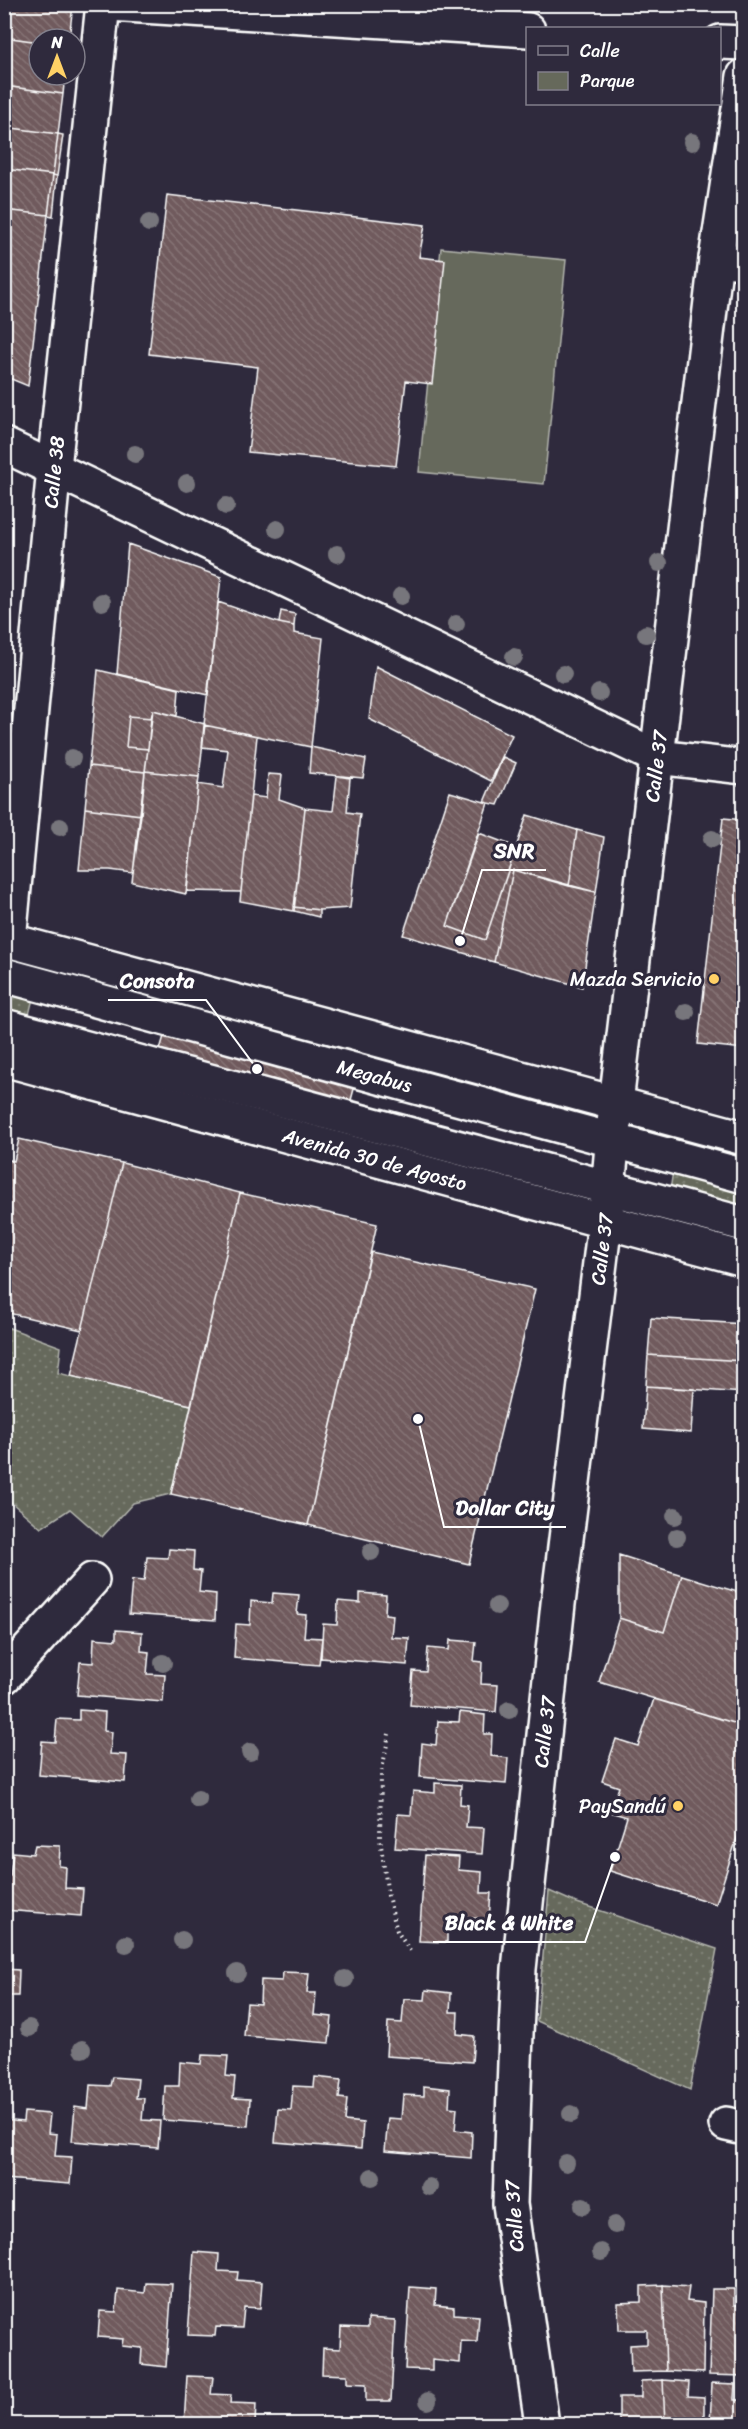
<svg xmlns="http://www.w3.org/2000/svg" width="748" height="2429" font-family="Sriracha,sans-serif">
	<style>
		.grass { fill: url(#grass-dots); stroke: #b2b4ad; stroke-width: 1.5 }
		.park { fill: #66695b; stroke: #b2b4ad; stroke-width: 1.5 }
		.building { fill: url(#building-back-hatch); stroke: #fff; stroke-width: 1.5 }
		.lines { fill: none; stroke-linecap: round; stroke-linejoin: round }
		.minor-casing { stroke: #fff; stroke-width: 38 }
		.major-casing { stroke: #fff; stroke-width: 38 }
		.path { stroke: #fff; stroke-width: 4; stroke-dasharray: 1.5 4.5; stroke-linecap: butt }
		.minor { stroke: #2f2a3d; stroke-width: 33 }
		.major { stroke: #2f2a3d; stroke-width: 33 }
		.tree { fill: #77767b }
		.poi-dot { fill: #ffd166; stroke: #2f2a3d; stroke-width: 2 }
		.labels { text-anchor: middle; stroke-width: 6; stroke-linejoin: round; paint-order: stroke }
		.street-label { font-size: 20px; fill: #fff; stroke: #2f2a3d }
		.poi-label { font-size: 20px; fill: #fff; stroke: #2f2a3d; text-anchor: end }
		.leader { fill: none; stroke: #fff; stroke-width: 2 }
		.callout-dot { fill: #fff; stroke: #2f2a3d; stroke-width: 2 }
		.callout-label { font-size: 21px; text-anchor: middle; font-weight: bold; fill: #fff; stroke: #2f2a3d; stroke-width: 6; stroke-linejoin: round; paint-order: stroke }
	</style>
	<defs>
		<pattern id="grass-dots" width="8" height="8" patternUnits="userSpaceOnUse" patternTransform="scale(1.5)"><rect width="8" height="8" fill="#66695b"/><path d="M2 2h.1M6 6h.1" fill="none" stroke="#7d8074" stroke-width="1.8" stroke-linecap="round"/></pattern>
		<pattern id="building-back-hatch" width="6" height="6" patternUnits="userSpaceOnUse" patternTransform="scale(1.5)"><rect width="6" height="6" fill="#6f5a5d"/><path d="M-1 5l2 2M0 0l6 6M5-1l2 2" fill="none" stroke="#857375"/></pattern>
	</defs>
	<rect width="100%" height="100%" fill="#2f2a3d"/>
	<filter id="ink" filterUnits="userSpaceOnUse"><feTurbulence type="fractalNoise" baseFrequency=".0167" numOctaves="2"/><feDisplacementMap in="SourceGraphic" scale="12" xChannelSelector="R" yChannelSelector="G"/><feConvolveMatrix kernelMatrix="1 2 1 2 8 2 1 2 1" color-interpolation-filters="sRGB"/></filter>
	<g filter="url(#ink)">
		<path class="grass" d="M5,975L37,982L25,1031L5,1026Z
			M675,1158L743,1176V1224L668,1204Z
			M4,1326L61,1347L58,1373L191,1405L171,1494L133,1503L102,1537L70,1509L41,1528L5,1497Z
			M549,1891L574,1902L717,1949L690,2090L537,2021Z"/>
		<path class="park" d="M441,248L566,260L544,484L419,472Z"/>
		<path class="building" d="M4,4H73L69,39H39V42L4,37Z
			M4,37L39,42V75H65L63,94L5,86L7,66H4Z
			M4,86L63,94L58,134L4,127Z
			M4,127L58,134L53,175L4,169Z
			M58,134L63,135L57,176L53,175Z
			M4,169L53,175L48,215L4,210Z
			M53,175L57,176L53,216L48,215Z
			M167,195L425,225L419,257L445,260L432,384L406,381L396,466L248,452L258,367L149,354Z
			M4,210L48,215L28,386L4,376Z
			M128,544L221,577L208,695L117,674Z
			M218,602L279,623L294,626V633L323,638L311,747L204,725Z
			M281,611L295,614L294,626L279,623Z
			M376,666L512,735L491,781L369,719Z
			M98,670L179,689L177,716L153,710L151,718L129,716L126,747L148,749L145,772L89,766Z
			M153,710L205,724L199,777L145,771Z
			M129,716L151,718L148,749L126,747Z
			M204,725L257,736L241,892L187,891L198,784L223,788L228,750L202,747Z
			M311,747L366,759L363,778L309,773Z
			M503,757L516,763L498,805L484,802Z
			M89,766L145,772L141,815L85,808Z
			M145,771L199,777L186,894L132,882Z
			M268,774L282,775L279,799L305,808L294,911L240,901L251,796L266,798Z
			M337,776L350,778L347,812L360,814L350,908L319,910L294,907L305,808L333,811Z
			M450,792L488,803L447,926L485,940L527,815L577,830L569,886L513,870L494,962L403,935Z
			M85,808L141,815L133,873L110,870H79Z
			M723,818L744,820V1049L698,1044Z
			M577,830L604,837L596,892L569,886Z
			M479,833L516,847L485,940L447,926Z
			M513,870L596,892L582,987L494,962Z
			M294,907L319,910V917L294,911Z
			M169,1019L359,1071L346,1118L155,1067Z
			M19,1139L122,1163L82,1330L4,1312V1159L14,1161Z
			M122,1163L240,1193L191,1405L71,1376Z
			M240,1193L377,1224L308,1525L171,1494Z
			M371,1252L535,1289L469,1564L308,1525Z
			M651,1318L744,1324V1361L648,1355Z
			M648,1355L744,1361V1393L646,1386Z
			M646,1386L694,1389L691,1433L643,1429Z
			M169,1549L194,1551L193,1570L201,1571L199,1592L216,1594L215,1620L129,1614L132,1580L144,1581L147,1557L168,1558Z
			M619,1555L682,1575L664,1632L619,1618Z
			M682,1575L744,1594V1726L599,1682L619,1618L664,1632Z
			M273,1593L299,1595L297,1614L306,1615L304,1637L322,1638L319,1665L234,1658L236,1624L250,1625L251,1601L272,1603Z
			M360,1593L386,1595L385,1614L393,1615L391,1637L409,1638L407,1665L321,1658L323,1624L337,1625L338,1601L360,1603Z
			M116,1630L142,1632L141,1651L149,1652L147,1674L165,1675L163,1702L77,1695L80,1662L93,1663L94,1638L116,1640Z
			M450,1640L476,1642L474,1661L482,1662L481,1684L498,1685L496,1712L410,1705L413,1671L426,1672L428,1648L449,1650Z
			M654,1699L744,1726V1786L739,1799L744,1801V1836L738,1835L716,1904L610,1871L627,1817L610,1812L619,1787L602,1781L616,1739L638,1746Z
			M79,1710L105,1712L104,1731L112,1732L110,1754L127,1755L125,1782L39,1775L42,1741L55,1742L57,1719L79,1720Z
			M460,1712L485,1715L484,1734H492L491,1756L508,1758L506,1784L420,1777L422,1743L436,1745L438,1721L459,1722Z
			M435,1783L461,1785L460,1804L468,1805L466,1827L484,1828L482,1854L395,1848L398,1814L411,1815L413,1791L435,1793Z
			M35,1845L60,1846L59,1866L66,1867L65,1888L83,1889L81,1916L4,1910V1876H10L13,1852L33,1854Z
			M425,1855L459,1857L458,1870L482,1872L481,1893H491L489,1919L470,1918L469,1926L447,1925V1942L419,1941Z
			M4,1969L19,1970L18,1996H4Z
			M283,1972L309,1973L307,1993H316L314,2015L332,2017L329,2043L244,2036L247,2003L260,2004L261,1980L282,1981Z
			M426,1990L451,1993L450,2012H458L457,2034L474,2036L472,2062L386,2056L388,2022L402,2023L404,1999L425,2000Z
			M202,2055L228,2056L226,2076L235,2077L233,2098L250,2099L248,2126L163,2120L165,2086H179L180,2062L201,2064Z
			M112,2077L138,2079L136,2098H144L142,2120L160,2121L158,2148L72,2141L75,2107L88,2109L90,2085L110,2086Z
			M315,2077L341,2080L339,2098L347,2099L345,2121L363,2123L361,2149L275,2142L278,2109L291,2110L293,2086L314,2087Z
			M424,2086L450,2089L449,2107L457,2108L455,2130L472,2132L471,2158L385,2151L388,2118L401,2119L403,2095L424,2096Z
			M24,2112L50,2114L48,2133L57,2134L55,2156L72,2157L70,2184L4,2179V2120L23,2122Z
			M194,2252L219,2254L218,2271L238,2272L237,2280L262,2282L260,2308L244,2307L242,2328L216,2327L215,2336L188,2335Z
			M146,2283L172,2284L166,2367L141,2364L142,2348L122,2346L123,2339L98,2337L100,2311L116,2312L118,2290L145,2293Z
			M663,2285L689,2287L687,2301L704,2303L703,2373L666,2371Z
			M663,2285L666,2371L631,2372L630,2345L647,2344V2330H619L618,2303L641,2302V2286Z
			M410,2287L436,2289L435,2305L454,2307V2314L479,2316L477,2342L461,2341L460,2363L432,2360V2370L405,2369Z
			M712,2289H734V2305H744V2376L709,2375Z
			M368,2318L395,2320L391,2401H366V2384L347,2383V2375L322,2374L323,2348L340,2349L341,2327L368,2328Z
			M187,2376L213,2377L211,2394L231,2395L230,2403L256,2404L255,2424H184Z
			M663,2380L665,2424H619V2397H641V2381Z
			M663,2380L689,2382L688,2396L704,2397V2424H665Z
			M712,2383L735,2384L734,2400H744V2424H710Z"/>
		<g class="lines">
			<defs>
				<g id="minor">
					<path d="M109,4L528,30"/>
					<path d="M720,42L744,43"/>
					<path d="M716,259L744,262"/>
					<path d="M4,445L657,757L744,767"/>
					<path id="s1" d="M9,940L54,468L103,4"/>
					<path id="s2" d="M4,975L744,1176"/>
					<path d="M4,1026L744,1224"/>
					<path d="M4,1677L92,1580"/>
					<path d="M726,2124L744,2128"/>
					<path id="s3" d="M542,2424L510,2204L516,2034L519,1969L558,1604L605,1222L616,1103L716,259L744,76"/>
				</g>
				<g id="major">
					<path d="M4,939L744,1138"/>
					<path id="s4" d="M4,1059L744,1259"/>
				</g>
			</defs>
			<use href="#minor" class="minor-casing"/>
			<use href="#major" class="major-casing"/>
			<path class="path" d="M389,1734L381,1775L380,1838L388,1896L397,1931L410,1951"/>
			<use href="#minor" class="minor"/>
			<use href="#major" class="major"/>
		</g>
		<g class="tree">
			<circle cx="692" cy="142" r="9"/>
			<circle cx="149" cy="223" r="9"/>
			<circle cx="135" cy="454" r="9"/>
			<circle cx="187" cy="483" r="9"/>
			<circle cx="226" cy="506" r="9"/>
			<circle cx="277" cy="529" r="9"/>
			<circle cx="337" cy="554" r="9"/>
			<circle cx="659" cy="563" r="9"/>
			<circle cx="401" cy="596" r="9"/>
			<circle cx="102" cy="602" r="9"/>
			<circle cx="456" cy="624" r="9"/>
			<circle cx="646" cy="634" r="9"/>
			<circle cx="514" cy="657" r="9"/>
			<circle cx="563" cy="674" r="9"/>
			<circle cx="599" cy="693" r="9"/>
			<circle cx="72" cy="758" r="9"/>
			<circle cx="60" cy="827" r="9"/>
			<circle cx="712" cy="839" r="9"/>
			<circle cx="686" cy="1012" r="9"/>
			<circle cx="675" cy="1516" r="9"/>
			<circle cx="677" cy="1537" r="9"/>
			<circle cx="371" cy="1552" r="9"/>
			<circle cx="497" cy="1606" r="9"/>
			<circle cx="163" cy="1663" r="9"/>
			<circle cx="509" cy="1710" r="9"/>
			<circle cx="250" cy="1752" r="9"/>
			<circle cx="198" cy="1799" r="9"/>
			<circle cx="182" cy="1940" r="9"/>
			<circle cx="126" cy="1944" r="9"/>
			<circle cx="237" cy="1973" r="9"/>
			<circle cx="345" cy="1979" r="9"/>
			<circle cx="29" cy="2028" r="9"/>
			<circle cx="82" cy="2049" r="9"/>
			<circle cx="571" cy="2114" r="9"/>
			<circle cx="566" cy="2163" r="9"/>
			<circle cx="372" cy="2177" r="9"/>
			<circle cx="429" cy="2187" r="9"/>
			<circle cx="583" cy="2206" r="9"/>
			<circle cx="615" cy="2225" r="9"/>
			<circle cx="601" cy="2252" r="9"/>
			<circle cx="428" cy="2401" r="9"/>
		</g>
	</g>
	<g class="poi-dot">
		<circle cx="714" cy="979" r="6"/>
		<circle cx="678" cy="1806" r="6"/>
	</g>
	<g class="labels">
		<g class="street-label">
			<text dy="7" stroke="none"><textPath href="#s1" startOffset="470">Calle 38</textPath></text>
			<text dy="7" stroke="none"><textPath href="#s3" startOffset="1668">Calle 37</textPath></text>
			<text dy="7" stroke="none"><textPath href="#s2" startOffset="384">Megabus</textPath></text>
			<text dy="7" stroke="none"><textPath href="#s4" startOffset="384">Avenida 30 de Agosto</textPath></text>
			<text dy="7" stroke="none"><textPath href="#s3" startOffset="1182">Calle 37</textPath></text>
			<text dy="7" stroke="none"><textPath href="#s3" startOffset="696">Calle 37</textPath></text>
			<text transform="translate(514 2216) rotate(-94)" y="7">Calle 37</text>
		</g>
		<g class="poi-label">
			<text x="702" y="986">Mazda Servicio</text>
			<text x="666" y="1813">PaySandú</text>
		</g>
	</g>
	<path class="leader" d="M460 941L482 870H546M257 1069L206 1000H108M418 1419L444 1527H566M615 1857L585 1942H433"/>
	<g class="callout-dot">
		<circle cx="460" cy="941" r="6"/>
		<circle cx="257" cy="1069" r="6"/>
		<circle cx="418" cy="1419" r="6"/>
		<circle cx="615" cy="1857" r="6"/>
	</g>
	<g class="callout-label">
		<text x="514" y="858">SNR</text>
		<text x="157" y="988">Consota</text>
		<text x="505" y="1515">Dollar City</text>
		<text x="509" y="1930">Black &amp; White</text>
	</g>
	<rect width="748" height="2429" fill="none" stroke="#2f2a3d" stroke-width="24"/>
	<rect x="12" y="12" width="724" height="2405" fill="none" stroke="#fff" stroke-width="2" filter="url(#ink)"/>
	<rect x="526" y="27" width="195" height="78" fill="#2f2a3d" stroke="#827f8b" stroke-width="1.5"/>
	<rect x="538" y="46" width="30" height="9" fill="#2f2a3d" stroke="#827f8b" stroke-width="1.5"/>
	<text x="580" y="57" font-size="18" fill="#ffffff">Calle</text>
	<rect x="538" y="72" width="30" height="18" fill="#66695b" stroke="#827f8b" stroke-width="1.5"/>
	<text x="580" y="87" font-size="18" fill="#ffffff">Parque</text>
	<g transform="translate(57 57)"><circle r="28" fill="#2f2a3d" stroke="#827f8b" stroke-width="1.5"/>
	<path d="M0-4.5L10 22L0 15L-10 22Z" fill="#ffd166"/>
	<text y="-9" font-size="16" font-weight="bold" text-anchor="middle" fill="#ffffff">N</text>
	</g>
</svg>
